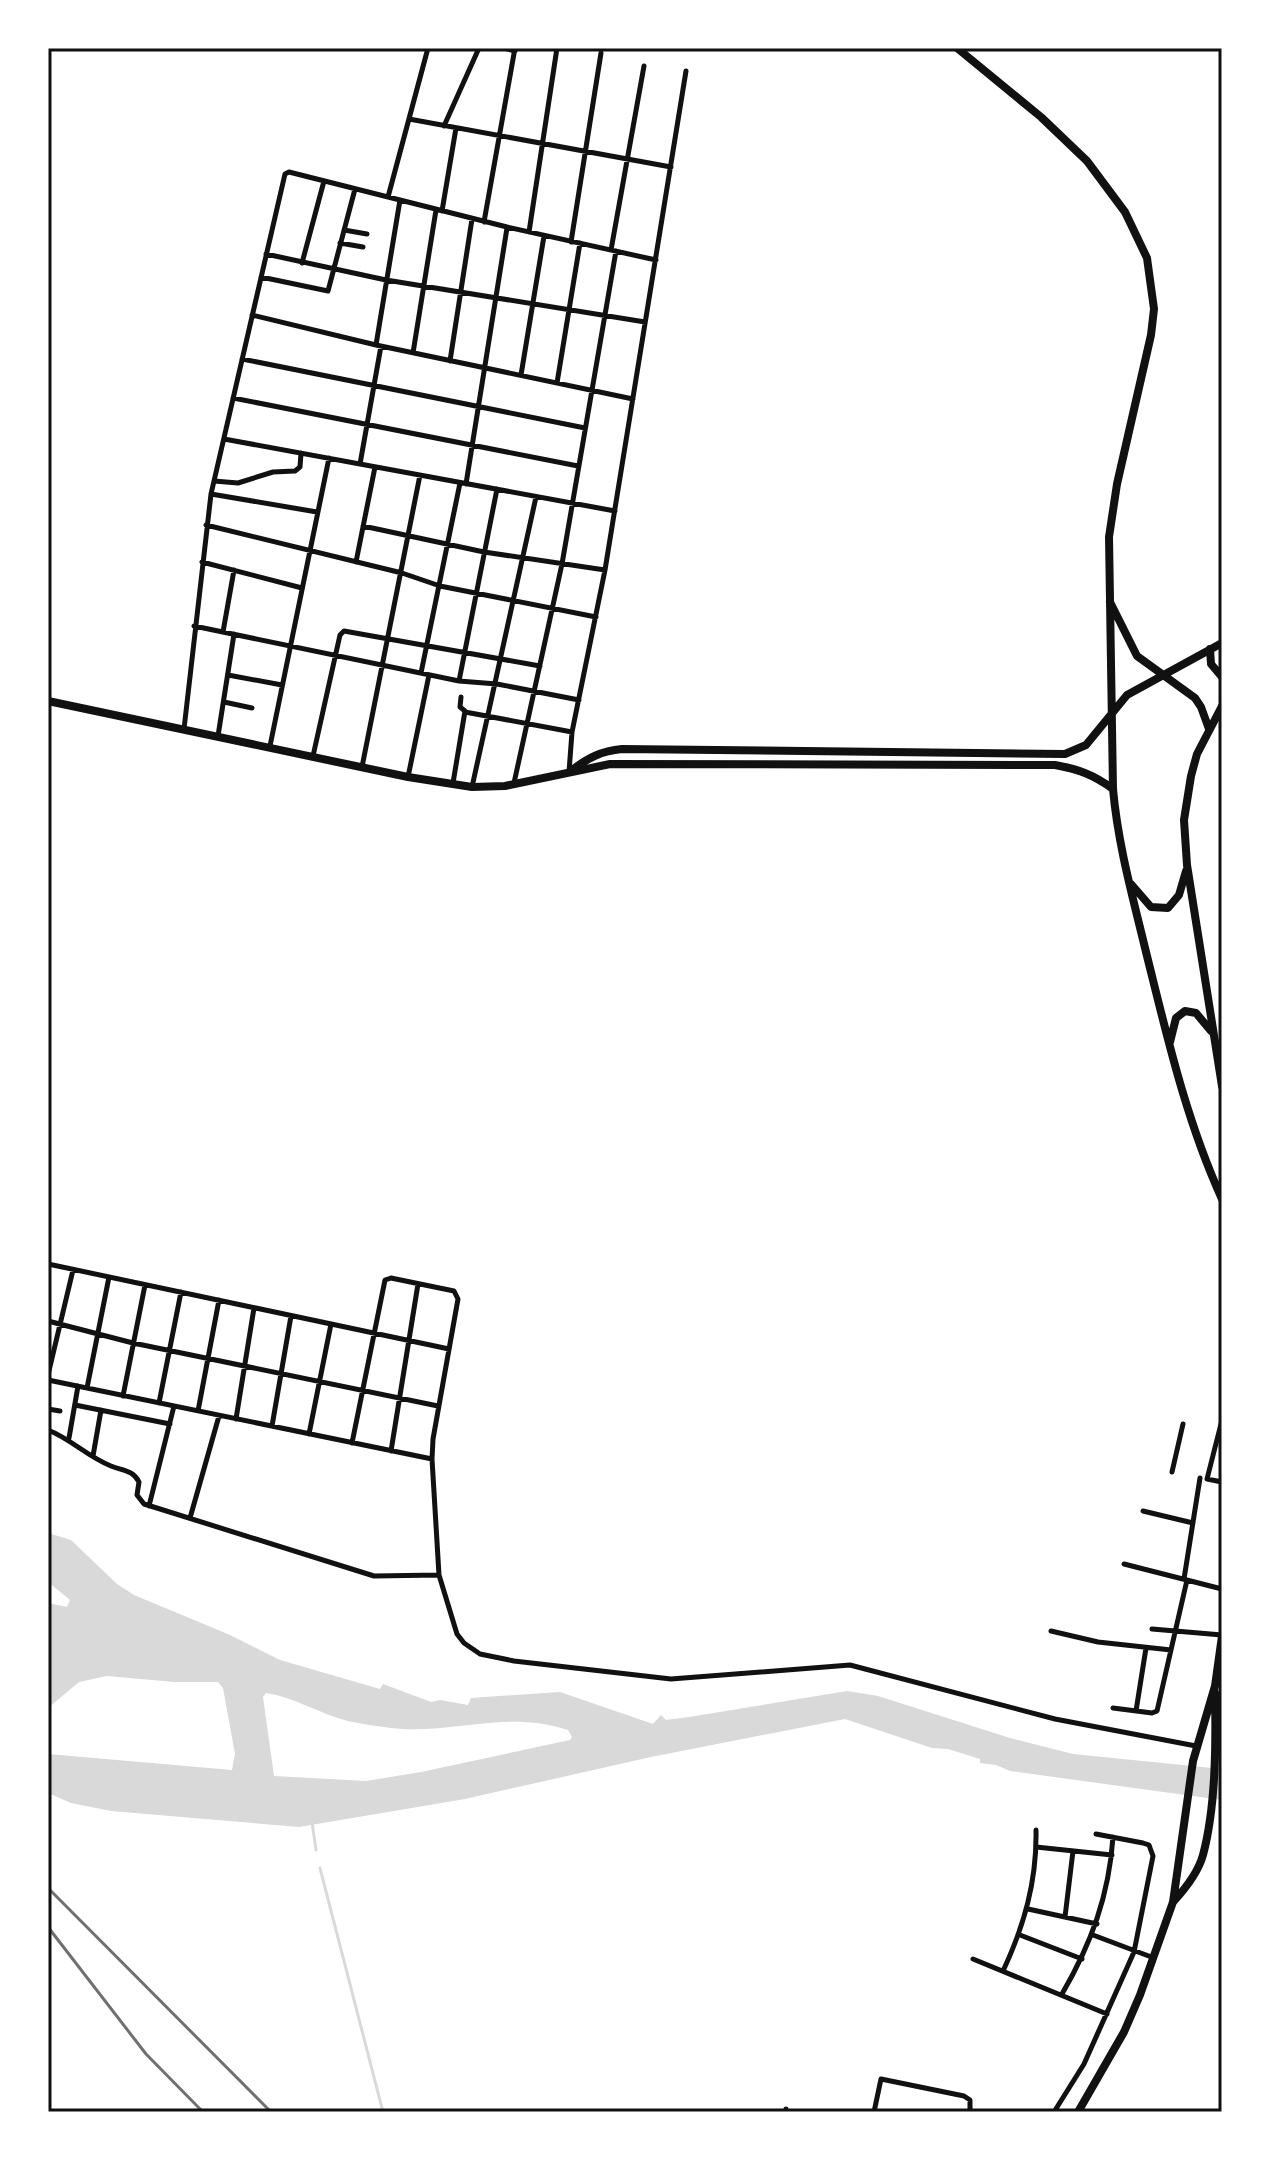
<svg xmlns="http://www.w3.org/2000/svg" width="1270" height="2160" font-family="Manrope,sans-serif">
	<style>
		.water { fill: #d9d9d9; fill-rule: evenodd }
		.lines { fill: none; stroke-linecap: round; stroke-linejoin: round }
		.stream { stroke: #d9d9d9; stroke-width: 3 }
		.minor { stroke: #111; stroke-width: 5 }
		.primary { stroke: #111; stroke-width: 8 }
		.rail { stroke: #707070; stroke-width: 3 }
		.neatline { fill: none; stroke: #111; stroke-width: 3 }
	</style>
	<rect width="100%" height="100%" fill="#fff"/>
	<path class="water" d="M48,1533L71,1540L117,1584L134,1595L230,1635L280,1660L380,1689L383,1684L431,1702L440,1700L468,1705L471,1698L560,1692L653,1724L661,1715L666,1720L689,1717L847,1691L878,1696L1010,1738L1073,1754L1222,1769V1800L1010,1771L996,1765L980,1763V1759L948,1749L932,1748L845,1719L651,1757L465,1799L299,1827L111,1811L71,1803L48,1793V1754L232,1770L235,1754L223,1688L218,1682H174L107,1676L79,1682L48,1708V1603L67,1607L70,1600L48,1582ZM266,1693C294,1697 320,1714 348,1721C361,1724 377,1726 391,1728C452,1735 506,1709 568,1730L572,1737L570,1740L421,1772L366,1781L274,1776L263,1697Z"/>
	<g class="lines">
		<path class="stream" d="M312,1822L316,1850
			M320,1868L383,2112"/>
		<path class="minor" d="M504,48L515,51
			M409,119L671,167
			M444,126L479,48
			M388,197L428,48
			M442,211L456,128
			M484,222L515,48
			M344,230L367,234
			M529,232L557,48
			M571,242L601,53
			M340,243L363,247
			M611,250L644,66
			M266,254L386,280L645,322
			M302,263L324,181
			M261,277L328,291L355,189
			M252,315L376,345L633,399
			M376,345L400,200
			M413,353L436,210
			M242,359L585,428
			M450,361L472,219
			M521,375L544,236
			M557,383L580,243
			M233,398L578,466
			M224,439L615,511
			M360,464L381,346
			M214,481L238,483L273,472L295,471L300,467L301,453
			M466,484L507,228
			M211,494L317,512
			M206,525L402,573L440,586L596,617
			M363,526L484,552L605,570
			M202,562L302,588
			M356,562L375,467
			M194,626L459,681L497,684L579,700
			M223,632L234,570
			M421,673L460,483
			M228,675L282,685
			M459,681L497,489
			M224,702L252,708
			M465,712L572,732
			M184,729L211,494L285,174L289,172L507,227L656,260
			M218,736L234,634
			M270,746L329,458
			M313,756L340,635L344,631L540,666
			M362,767L420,475
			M569,772L572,732L605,570L686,71
			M408,777L429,675
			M453,783L465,711L460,707L461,697
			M514,783L562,564L616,251
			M472,787L536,497
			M48,1264L449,1349
			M48,1321L133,1343L438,1406
			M48,1375L73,1270
			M48,1380L432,1459
			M87,1388L109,1277
			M123,1396L145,1285
			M159,1403L181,1292
			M75,1405L170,1424
			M48,1409L60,1411
			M198,1411L219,1300
			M236,1419L254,1308
			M1222,1420L1207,1479L1222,1482
			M272,1426L291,1316
			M48,1430C71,1439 88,1457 111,1466C123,1471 133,1470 139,1482L137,1495L144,1504L374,1576L439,1575
			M309,1434L331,1324
			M69,1438L78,1386
			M352,1443L385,1280L391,1278L454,1291L458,1299L433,1439L432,1459L439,1575L457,1634L464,1643L480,1654L514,1661L671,1679L850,1665L1055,1719L1196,1746
			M391,1451L418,1284
			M93,1456L101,1410
			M1172,1472L1183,1424
			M149,1506L174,1406
			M1143,1511L1193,1523
			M190,1518L219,1416
			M1124,1564L1222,1589
			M1184,1579L1200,1478
			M1152,1629L1222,1635
			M1051,1631L1098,1642L1171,1650
			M1113,1708L1152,1713L1157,1711L1187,1580
			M1136,1711L1146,1648
			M1036,1847L1112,1855
			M1028,1909L1097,1924
			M1065,1917L1073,1851
			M1020,1935L1082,1959
			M1093,1935L1154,1958
			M973,1959L1107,2014
			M1003,1971C1024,1926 1037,1881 1036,1830
			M1062,1994C1091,1944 1109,1896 1113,1837
			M786,2109V2112
			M874,2112L881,2079L964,2096L970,2100V2112
			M1054,2112L1084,2064L1134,1952L1153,1856L1149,1845L1143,1843L1096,1834"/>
		<path class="primary" d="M957,48L1041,117L1087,161L1125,212L1147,258L1154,309L1151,335L1117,484L1109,537L1113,789C1118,845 1133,898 1146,952C1167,1036 1186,1120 1222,1199
			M1110,602L1137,656L1195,698L1201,707L1209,729
			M1210,649L1211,664L1222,677
			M48,701L408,777L472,787L505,786L610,764L1055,765C1078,769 1094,775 1113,789
			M1222,706L1197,754L1191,776L1184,820L1187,865L1222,1086
			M572,770C588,758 601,751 622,749L1065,754L1086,745L1127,695L1222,643
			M1131,884L1151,907L1168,908L1179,895L1186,871
			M1170,1042L1176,1018L1185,1011L1196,1013L1211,1031
			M1173,1902C1186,1888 1198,1873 1203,1855C1216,1806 1216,1743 1215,1693
			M1078,2112L1124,2032L1140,1995L1173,1902L1193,1761L1215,1686L1222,1636"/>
		<path class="rail" d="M48,1888L271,2112
			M48,1927L146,2054L203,2112"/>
	</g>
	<rect width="1270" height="2160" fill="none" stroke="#ffffff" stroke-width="100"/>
	<rect x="50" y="50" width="1170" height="2060" class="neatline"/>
</svg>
